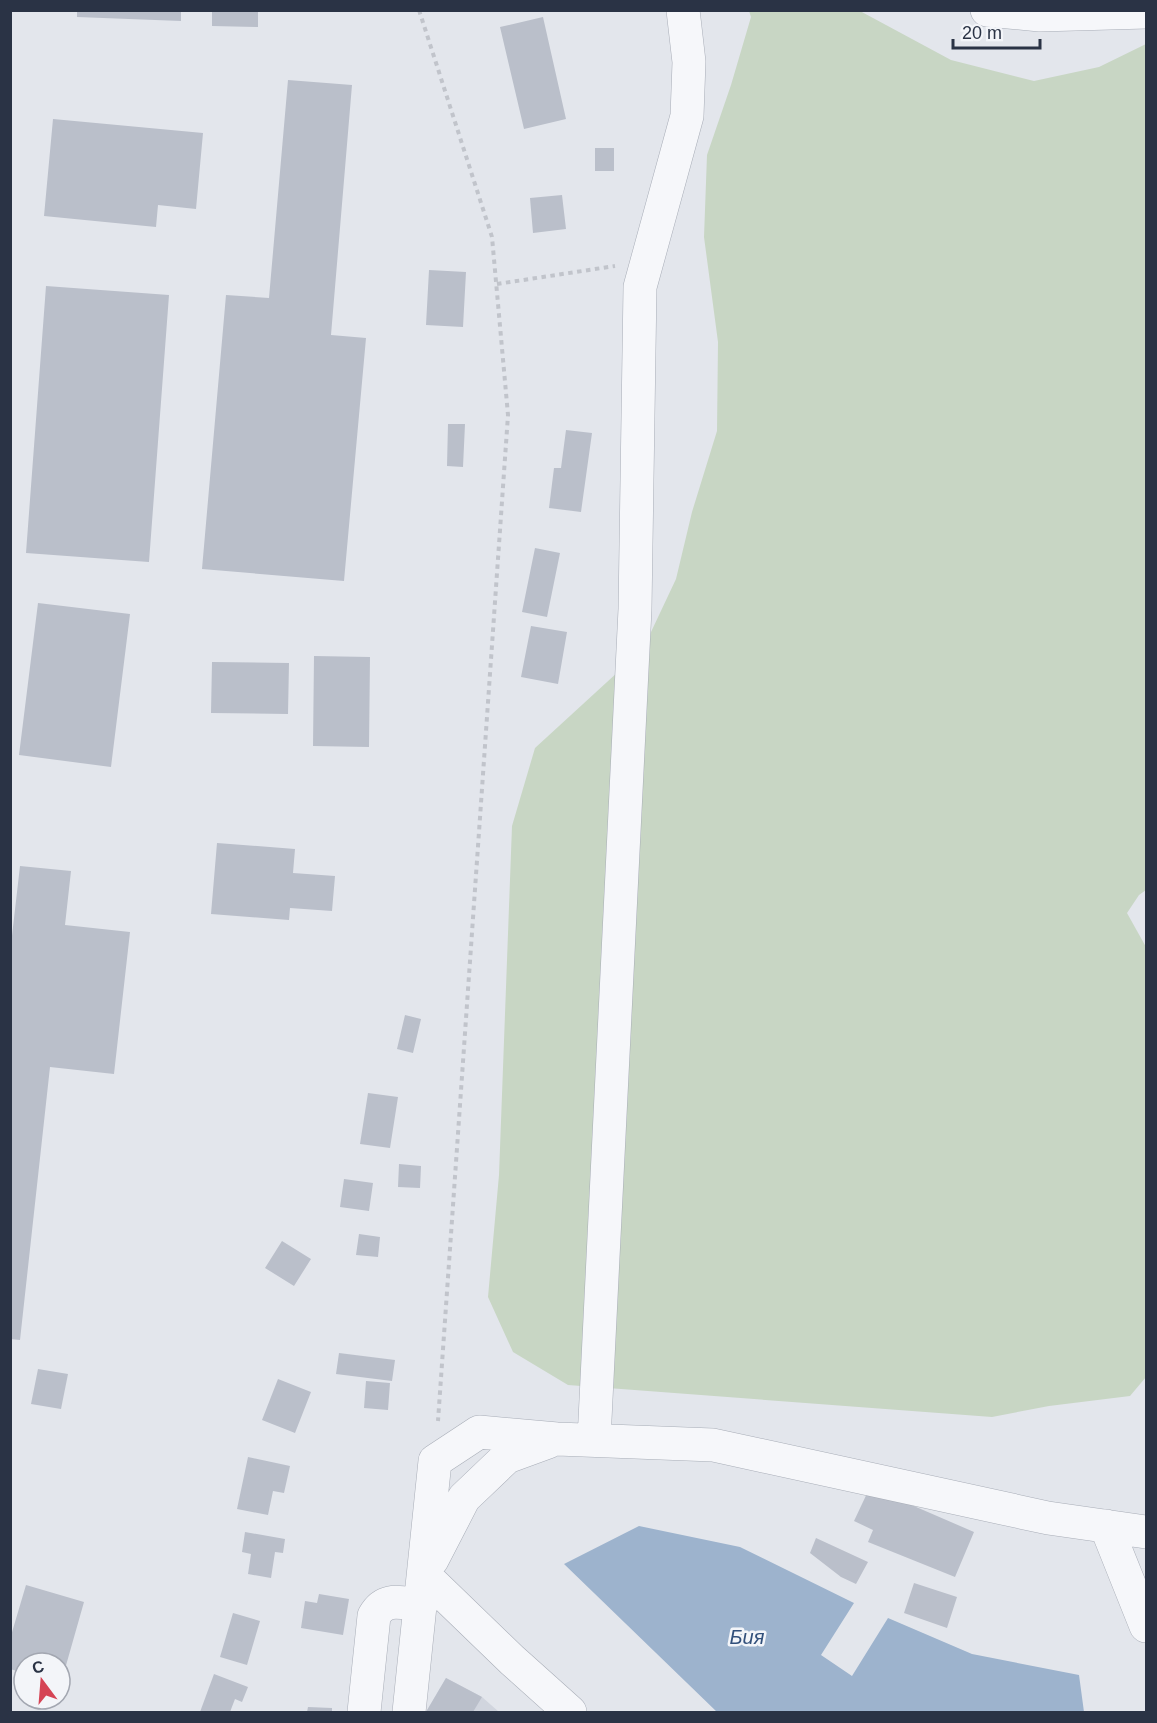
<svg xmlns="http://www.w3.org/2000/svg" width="1157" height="1723" font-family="Helvetica,sans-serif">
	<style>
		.built { fill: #d1d5de }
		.green { fill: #c8d6c4 }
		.water { fill: #9db3cd }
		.building { fill: #babfca }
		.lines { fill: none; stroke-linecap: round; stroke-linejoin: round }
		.minor-casing { stroke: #a8adb7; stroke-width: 34 }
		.path { stroke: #c1c4cb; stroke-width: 4; stroke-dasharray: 4.5 4.5; stroke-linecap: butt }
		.minor { stroke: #f6f7fa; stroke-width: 33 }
		.labels { text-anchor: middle; stroke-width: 5; stroke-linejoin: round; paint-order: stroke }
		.water-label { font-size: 20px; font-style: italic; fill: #32507b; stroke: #f3f5f9 }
	</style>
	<rect width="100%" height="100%" fill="#e3e6ec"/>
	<path class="built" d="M446,1678L482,1697L499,1712H426Z"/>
	<path class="green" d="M749,11H860L951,60L1034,81L1099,67L1146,44V890L1139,895L1127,913L1146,947V1377L1130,1396L1049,1406L992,1417L568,1385L513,1352L488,1297L499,1175L512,826L535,748L643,649L676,579L692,512L717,431L718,342L704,237L707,155L731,85L751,17Z"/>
	<path class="water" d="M639,1526L740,1547L854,1603L821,1655L852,1676L888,1618L972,1654L1079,1675L1084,1712H717L564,1564Z"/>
	<path class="building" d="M77,10H181V21L77,17Z
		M212,10H258V27L212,26Z
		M543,17L566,119L524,129L500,27Z
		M288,80L352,85L331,335L366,338L344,581L202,569L226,295L269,298Z
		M53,119L203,133L196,209L158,205L156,227L44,216Z
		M595,148H614V171H595Z
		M562,195L566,229L533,233L530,198Z
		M429,270L466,272L463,327L426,325Z
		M46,286L169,295L149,562L26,553Z
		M448,424H465L463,467L447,466Z
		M566,430L592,433L581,512L549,508L554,468H561Z
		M535,548L560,553L547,617L522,612Z
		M38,603L130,614L111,767L19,755Z
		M531,626L567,632L558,684L521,677Z
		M314,656L370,657L369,747L313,746Z
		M212,662L289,663L288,714L211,713Z
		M217,843L295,849L293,873L335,876L332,911L290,908L289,920L211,914Z
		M20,866L71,871L65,925L130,932L114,1074L50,1067L20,1340L10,1339V953Z
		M405,1015L421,1019L413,1053L397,1049Z
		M368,1093L398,1097L390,1148L360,1144Z
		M399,1164L421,1166L420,1188L398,1187Z
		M344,1179L373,1183L369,1211L340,1207Z
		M359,1234L380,1237L378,1257L356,1255Z
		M282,1241L311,1259L294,1286L265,1268Z
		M339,1353L395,1360L392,1381L336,1374Z
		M38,1369L68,1374L61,1409L31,1404Z
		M278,1379L311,1392L295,1433L262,1420Z
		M366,1381L390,1383L388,1410L364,1408Z
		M248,1457L290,1466L284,1493L273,1491L268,1515L237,1509Z
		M870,1487L974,1532L955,1577L868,1542L873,1530L854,1521Z
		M245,1532L285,1539L283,1553L275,1552L271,1578L248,1574L251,1554L242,1552Z
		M816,1538L868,1562L856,1584L841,1577L810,1553Z
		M914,1583L957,1597L947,1628L904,1613Z
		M26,1585L84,1602L61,1683L60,1663H24V1673L10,1669V1639Z
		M319,1594L349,1599L343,1635L301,1628L305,1601L317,1603Z
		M233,1613L260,1621L247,1665L220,1657Z
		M214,1674L248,1687L242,1702L235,1699L230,1712H200Z
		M446,1678L482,1697L473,1712H426Z
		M308,1707L332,1708V1712H307Z"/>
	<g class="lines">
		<defs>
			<path id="minor" d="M987,10L1040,15L1146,12
				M594,1440L635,609L640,287L687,116L689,62L683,10
				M1106,1526L1146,1626
				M432,1560L464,1498L507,1457L548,1442
				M424,1575L512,1660L570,1712
				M364,1712L374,1616C385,1596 401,1603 421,1605
				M409,1712L435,1461L479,1432L557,1439L713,1445L1048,1518L1146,1532"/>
		</defs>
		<use href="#minor" class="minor-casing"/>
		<path class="path" d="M419,10L492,237L508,415L438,1421
			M497,284L615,266"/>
		<use href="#minor" class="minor"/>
	</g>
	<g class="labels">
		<g class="water-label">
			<text x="747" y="1644">Бия</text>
		</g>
	</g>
	<rect width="1157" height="1723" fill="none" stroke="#2a3345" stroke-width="24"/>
	<g transform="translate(42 1681) rotate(344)"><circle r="28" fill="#f3f5f9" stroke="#a3a7b1" stroke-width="1.5"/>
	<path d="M0-4.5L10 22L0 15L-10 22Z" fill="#d54455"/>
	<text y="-9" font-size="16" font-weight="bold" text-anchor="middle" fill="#2a3345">С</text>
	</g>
	<path d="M953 39v9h87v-9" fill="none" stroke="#2a3345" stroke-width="3"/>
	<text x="962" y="39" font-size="18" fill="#2a3345" stroke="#f3f5f9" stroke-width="4.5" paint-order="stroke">20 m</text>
</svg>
